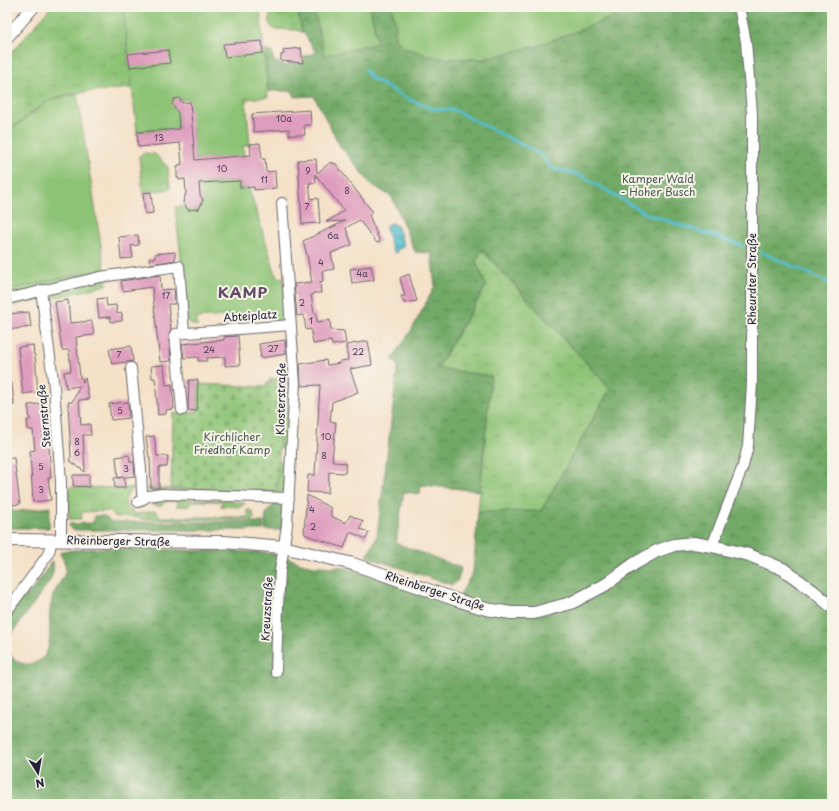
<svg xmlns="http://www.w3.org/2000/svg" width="839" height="811" font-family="'Playpen Sans',sans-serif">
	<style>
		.grass { fill: url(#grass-tufts); stroke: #587258 }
		.forest { fill: url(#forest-crowns); stroke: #4a6650 }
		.cemetery { fill: url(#cemetery-stones); stroke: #587258 }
		.green { fill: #8dc375; stroke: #587258 }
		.water { fill: url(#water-waves); stroke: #3a7084 }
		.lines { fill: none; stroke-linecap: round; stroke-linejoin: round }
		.stream { stroke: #53bece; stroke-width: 3 }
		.building { fill: #df9dbe }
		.minor-casing { stroke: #6c656c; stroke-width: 12 }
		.major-casing { stroke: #6c656c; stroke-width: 14 }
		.minor { stroke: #fff; stroke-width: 10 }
		.major { stroke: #fff; stroke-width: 12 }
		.labels { text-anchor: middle; stroke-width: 4; stroke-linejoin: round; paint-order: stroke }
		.number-label { font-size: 9px; fill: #51415c }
		.park-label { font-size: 11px; fill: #475a4f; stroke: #f7f3e8 }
		.street-label { font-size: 11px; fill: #22223b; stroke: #f7f3e8 }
		.district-label { font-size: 15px; font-weight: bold; letter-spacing: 1px; fill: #644d69; stroke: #f7f3e8 }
	</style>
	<defs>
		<pattern id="grass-tufts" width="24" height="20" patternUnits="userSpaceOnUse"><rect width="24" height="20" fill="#8dc375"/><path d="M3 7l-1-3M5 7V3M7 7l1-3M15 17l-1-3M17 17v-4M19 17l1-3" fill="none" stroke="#79a766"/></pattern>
		<pattern id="forest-crowns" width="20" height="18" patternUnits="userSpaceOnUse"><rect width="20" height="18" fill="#72a966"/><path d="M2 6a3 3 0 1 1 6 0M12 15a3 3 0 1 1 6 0" fill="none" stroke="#5d8955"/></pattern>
		<pattern id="cemetery-stones" width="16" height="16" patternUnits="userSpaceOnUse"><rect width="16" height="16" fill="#8dc375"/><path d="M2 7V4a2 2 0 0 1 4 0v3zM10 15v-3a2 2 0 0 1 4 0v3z" fill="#79a766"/></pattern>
		<pattern id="water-waves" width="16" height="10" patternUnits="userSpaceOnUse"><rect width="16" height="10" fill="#53bece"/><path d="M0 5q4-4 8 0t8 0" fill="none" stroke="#449aa8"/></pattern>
	</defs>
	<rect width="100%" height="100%" fill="#f7f3e8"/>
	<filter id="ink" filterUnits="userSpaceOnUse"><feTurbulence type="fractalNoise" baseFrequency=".025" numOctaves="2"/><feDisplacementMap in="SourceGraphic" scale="8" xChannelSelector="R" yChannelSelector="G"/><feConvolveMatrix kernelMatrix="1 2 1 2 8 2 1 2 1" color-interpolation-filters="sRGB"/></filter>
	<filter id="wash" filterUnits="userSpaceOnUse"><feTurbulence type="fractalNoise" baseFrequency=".012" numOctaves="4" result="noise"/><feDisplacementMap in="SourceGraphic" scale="16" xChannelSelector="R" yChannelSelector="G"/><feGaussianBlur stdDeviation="0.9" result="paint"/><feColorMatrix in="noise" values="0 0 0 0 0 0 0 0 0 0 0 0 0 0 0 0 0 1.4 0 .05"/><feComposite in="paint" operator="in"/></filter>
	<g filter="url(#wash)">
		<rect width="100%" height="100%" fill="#f4e1c7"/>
		<path class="grass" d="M51,7H123L132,88C111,90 69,91 52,100C35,108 21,121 7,133V58Z
			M269,7H297L302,32L296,30L273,29L270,26Z
			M482,250L610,389L541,511L478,512L491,376L437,369L486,286L476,261Z
			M105,270L107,285L54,298L7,306V290L75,275Z
			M283,379L290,380V387L287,445L284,449L279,448Z
			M278,461H286L284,489L280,493L148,490L147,488L276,491Z
			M69,487L134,488C127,494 123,499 127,508L136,514L155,511L161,517H247L249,515L246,512L249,509L253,513L254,519L252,520L141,519L139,517H115L109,511L82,512L81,519H69Z
			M157,499L228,500L235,502H245L241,507L220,506L223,503L220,501H195L190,506H176L179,503L176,501H167L160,506L152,505L151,504Z"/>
		<path class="forest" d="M297,7H314L324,54L377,43L370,7H392L396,24L395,39L438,58L483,59L536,46L587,27L618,14L629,7H832V804H7V615L17,601L28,594L37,584L52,561C55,567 53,573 51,579L9,638C2,661 31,674 45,655C53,643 48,624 50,610C51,602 53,594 57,587C65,573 70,570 60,554L62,551L100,548L261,552L280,555L304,564L315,566L342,567L460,601L461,593L473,572L478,512L541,511L610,389L482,249L476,261L486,285L437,368L491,376L480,491L421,485L420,494L404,492L396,543L461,568L458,580L452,585L367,557L377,536L398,365L392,359L411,331L435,286L431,253L415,252L392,197L371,184L340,146L314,96L294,97L293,91H268L264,50L272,52L274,61L286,66L308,55L316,53L305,35L302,32Z
			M11,500L12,512L50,507L49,528H7V501Z
			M275,503L279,504L283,508L282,530H265V521L266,517V514Z
			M94,516H104L112,522H263V530H73L70,528L69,524L93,523Z"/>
		<path class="cemetery" d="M270,379H283L277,491L171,488L173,414L197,412L198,384L267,387V383H270Z"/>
		<path class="green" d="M123,7H260L268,97L246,99L250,144V145L243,146L244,156L195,160L189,100L174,99L178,108L179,129L137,132Z
			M314,7H370L377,43L324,55Z
			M392,7H629L618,14L587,27L536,46L483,59L438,58L405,48L395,39L396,24Z
			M77,94L105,270L75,275L7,290V133L44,104L53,99Z
			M145,153L155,154L168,167L170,189L143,193L139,156Z
			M240,181V188H249L277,278L283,277L285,319L280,321H272L271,313L197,318V326L189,323L187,320L183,284L187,278V274L186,270L182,266L175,207L185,206L188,210L199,209L203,200L196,188L199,187V183Z"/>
		<path class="water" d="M392,223L398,227L404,247L397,250L396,253H395L392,250L386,228V225Z"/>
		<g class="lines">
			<path class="stream" d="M365,70L371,78L410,100L433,109L454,110L540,154L551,168L580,175L647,214L744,246
				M761,252L832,284"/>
		</g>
		<g id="blocks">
			<path class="building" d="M262,41L263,53L225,57L223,44Z
				M301,48L303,63L281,61V55L284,54L283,50Z
				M168,50L170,63L130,67L128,54Z
				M179,98L182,103L190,102L195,160L251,155L250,144L260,143L262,159H265L266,172L275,171L276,188L254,190V187L240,188V181L199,183L200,195L203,200L199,209L188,210L183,202L186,193L185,179L179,180V178H177V167H178V165L182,164L180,143L138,147L137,132L179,129L178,113L172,104L174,99Z
				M310,110L311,125H304L305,135H289V129L254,132L252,114Z
				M316,159L317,173L331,162L333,164L335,163L368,206L373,212L369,215L380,242L377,243L359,220L346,228L352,245L331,253L334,269L322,271L323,281L320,282L321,293H313V295H311L314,313H316L317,322L330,320L331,330L344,331L346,343L332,345L331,341L313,344L311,329L306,330L304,315L297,316L294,284L312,282L307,255L303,241L345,221L326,222L344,211L315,174L316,183H309L311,199L318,198L320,223L302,224L298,160Z
				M151,192L153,213L145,214L143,193Z
				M138,235L139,245L131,246L133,258L121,259L119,237Z
				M175,252V260L150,264L149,258H155V254Z
				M371,266L374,280L352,283L350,269Z
				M409,274L417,301L404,303L401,296H405L400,278Z
				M160,275L161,290L174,289L175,304H168L171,329L169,335L171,361L160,362L152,287L123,291L121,281Z
				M106,298L107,306L116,305L117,314L122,313V321L111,322L110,317L99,318L97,299Z
				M68,300L70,323L92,321L94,335L76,337L80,378H82L83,382L85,378L89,399L79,400L81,425L90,424L91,435H83L85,472L69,460L71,457L68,402H72L80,386L66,388L64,372L71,371L69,350H62L55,302Z
				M29,312L31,327L7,330V314Z
				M238,336L240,365L225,366V357L206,358L207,361H198V357L184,358L182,344L224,340V337Z
				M285,340L286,354L261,358L259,344Z
				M368,341L372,365L350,369L358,392L332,402L330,422H336L332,460H334L333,462L346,463L345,473L329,472L328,493L307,492L308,475H315L320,385L301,386L300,364L326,360L327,365L341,363L340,361L348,360L346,345Z
				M33,345L34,355H35L38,392L23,394L18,347Z
				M131,346L133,361L112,364L109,349Z
				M164,365L166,385L172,384L174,409L166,410V414L158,415L155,378H152L151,366Z
				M189,380H198L197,411L188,410Z
				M7,383H12L14,405L7,406Z
				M128,402L129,418L111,420L109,404Z
				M41,404L44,428H48L51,478H48L51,500L33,502L30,451L35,450L33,430H28L27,420H30L28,405Z
				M154,436L157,456H168L167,467H159V488H151L150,457H149L146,437Z
				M129,455L130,462H134L135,476L118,478L116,457Z
				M7,458H14L20,504L12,505L7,469Z
				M73,475H89V487L73,486Z
				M124,477L125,488H115L114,478Z
				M307,495L331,508V516L346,523L350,515L363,521L360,529L369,532L366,539L350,532L344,548L306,535L304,532Z"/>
		</g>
	</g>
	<g filter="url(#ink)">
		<use href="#blocks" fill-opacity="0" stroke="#6c656c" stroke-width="1"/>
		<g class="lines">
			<defs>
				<path id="minor" d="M41,290L54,387L61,482V541
					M7,299L100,277L179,266L184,333
					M131,368L141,470L142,493L143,498
					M182,410L175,334L291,325
					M138,502L148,496L162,494L289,498
					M712,546L743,466L748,446L752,384V113L746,42L739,7
					M7,611L47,556L50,549L51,541
					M276,672L278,605L280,571L287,525L295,383L282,203"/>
				<path id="major" d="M7,37L33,7
					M7,540L224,542L283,547L353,564L460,601L486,609L511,613H534L571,603L605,585L634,564L657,551L674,545L693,543L712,546L749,555L783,569L813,591L832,607"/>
			</defs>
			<use href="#minor" class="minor-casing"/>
			<use href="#major" class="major-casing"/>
			<use href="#minor" class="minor"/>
			<use href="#major" class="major"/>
		</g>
	</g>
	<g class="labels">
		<g class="number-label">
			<text x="284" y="122">10a</text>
			<text x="159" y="141">13</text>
			<text x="222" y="172">10</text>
			<text x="308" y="174">9</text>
			<text x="264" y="183">11</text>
			<text x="347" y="194">8</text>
			<text x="307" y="210">7</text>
			<text x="333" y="239">6a</text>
			<text x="321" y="266">4</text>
			<text x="362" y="277">4a</text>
			<text x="166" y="299">17</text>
			<text x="302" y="306">2</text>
			<text x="311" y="324">1</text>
			<text x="273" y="352">27</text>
			<text x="209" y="353">24</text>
			<text x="358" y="355">22</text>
			<text x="119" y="358">7</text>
			<text x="120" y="414">5</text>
			<text x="326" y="440">10</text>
			<text x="77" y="445">8</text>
			<text x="77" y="456">6</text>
			<text x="324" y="459">8</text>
			<text x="41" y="470">5</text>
			<text x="126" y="472">3</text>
			<text x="41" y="493">3</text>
			<text x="312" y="513">4</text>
			<text x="313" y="530">2</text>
		</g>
		<g class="park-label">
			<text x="658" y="183">Kamper Wald<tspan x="658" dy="13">- Hoher Busch</tspan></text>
			<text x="232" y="441">Kirchlicher<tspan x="232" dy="13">Friedhof Kamp</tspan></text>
		</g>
		<g class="street-label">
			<text transform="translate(752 279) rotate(-90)" y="4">Rheurdter Straße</text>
			<text transform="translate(250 316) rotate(-4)" y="4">Abteiplatz</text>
			<text transform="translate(281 399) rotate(-89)" y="4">Klosterstraße</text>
			<text transform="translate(44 416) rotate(-95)" y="4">Sternstraße</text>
			<text transform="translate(118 541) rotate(1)" y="4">Rheinberger Straße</text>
			<text transform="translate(435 591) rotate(18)" y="4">Rheinberger Straße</text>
			<text transform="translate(267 609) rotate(-87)" y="4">Kreuzstraße</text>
		</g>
		<g class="district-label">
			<text x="243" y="298">KAMP</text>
		</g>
	</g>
	<rect width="839" height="811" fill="none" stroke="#f7f3e8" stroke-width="24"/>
	<g transform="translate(38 773) rotate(169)" stroke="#f7f3e8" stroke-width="3" paint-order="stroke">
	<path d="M0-3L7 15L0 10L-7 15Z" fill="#22223b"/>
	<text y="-6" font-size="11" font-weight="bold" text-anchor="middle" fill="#22223b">N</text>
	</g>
</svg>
